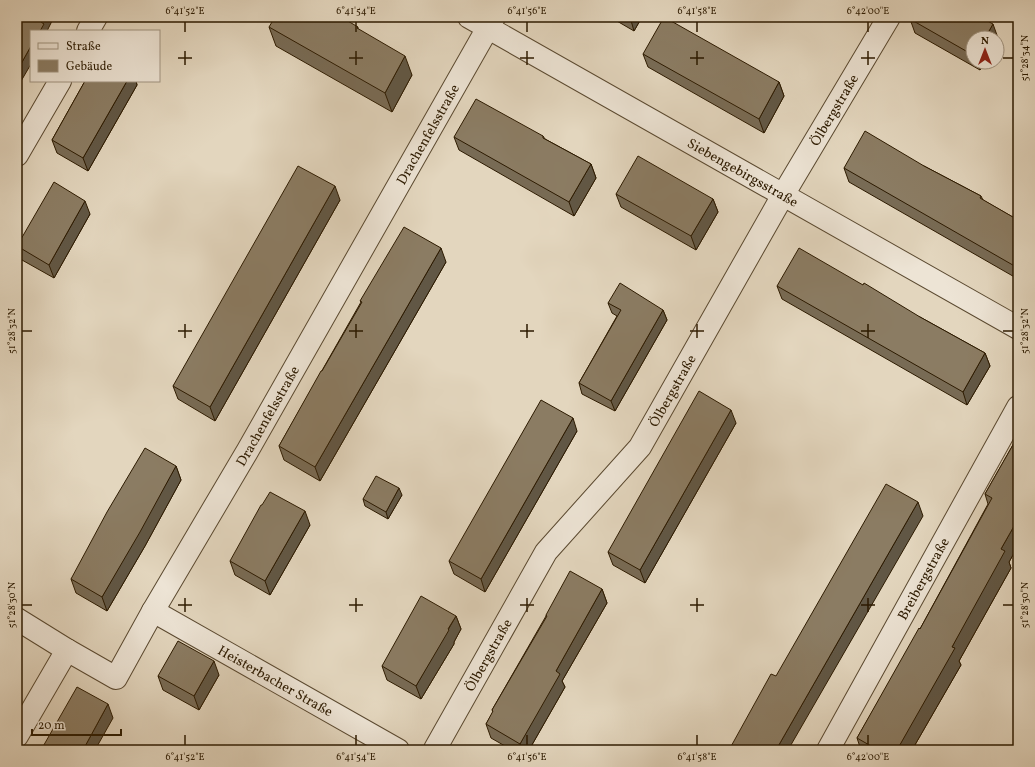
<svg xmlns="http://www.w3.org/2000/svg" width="1035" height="767" font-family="Vollkorn,serif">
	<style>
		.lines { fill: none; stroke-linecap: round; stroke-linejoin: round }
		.minor-casing { stroke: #5a4930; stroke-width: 24 }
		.minor { stroke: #ede4d5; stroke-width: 22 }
		.wall { fill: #786b55; stroke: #2c1a00 }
		.shaded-wall { fill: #615745; stroke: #2c1a00 }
		.building { fill: #8b7c63; stroke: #2c1a00 }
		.ticks { fill: none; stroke: #2c1a00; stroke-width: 1.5 }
		.labels { text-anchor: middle; stroke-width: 3; stroke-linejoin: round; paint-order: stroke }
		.street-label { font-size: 14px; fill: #2c1a00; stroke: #ede4d5 }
		.neatline { fill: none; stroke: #2c1a00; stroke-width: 1.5 }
		.ticks-label { font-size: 10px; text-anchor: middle; fill: #2c1a00 }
	</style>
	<rect width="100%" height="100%" fill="#e3d6be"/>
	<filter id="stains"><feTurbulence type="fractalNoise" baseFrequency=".005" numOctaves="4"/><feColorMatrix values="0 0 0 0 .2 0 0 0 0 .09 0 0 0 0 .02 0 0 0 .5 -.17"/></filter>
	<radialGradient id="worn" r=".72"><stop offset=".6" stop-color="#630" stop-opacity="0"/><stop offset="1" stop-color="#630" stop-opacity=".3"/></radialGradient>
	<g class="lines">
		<defs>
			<g id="minor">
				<path id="s1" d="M469,17L1018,328"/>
				<path d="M88,31L96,17"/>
				<path d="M17,155L60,81"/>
				<path id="s2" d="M153,611L398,750"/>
				<path id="s3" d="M17,619L67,650L116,678L153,611L248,450L494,17"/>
				<path d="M17,736L67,650"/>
				<path id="s4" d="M435,749L546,552L640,447L783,195L889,17"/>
				<path id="s5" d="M828,750L1018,407"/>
			</g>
		</defs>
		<use href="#minor" class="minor-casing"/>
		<use href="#minor" class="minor"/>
	</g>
	<path class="wall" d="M610,17H642L634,31Z
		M1018,17V31L1014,19Z
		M910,19L998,38H973V62H984L980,70L915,33Z
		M269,27H358V29L412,75L392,112L276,46Z
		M643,54L779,82L784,96L764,133L648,67Z
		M85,81H136L137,85L88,171L57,153L52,140Z
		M543,136L545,139L591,164L596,178L574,216L459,150L454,137Z
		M924,166L981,196L983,200L1018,220V279L849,182L844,168Z
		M616,194L713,199L718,212L696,250L621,207Z
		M340,200L215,421L178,399L173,386Z
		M90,214L54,278L22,260L17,246Z
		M446,262L320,481L284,460L279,446L361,302L360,301Z
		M777,286L920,317L985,353L990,366L967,405L782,299Z
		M608,303L663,310L667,320L615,411L582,394L579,383L617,316L612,313Z
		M736,423L645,583L613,565L608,552Z
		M577,431L485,592L454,574L449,561Z
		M1018,436V546L1009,562L1011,568L959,661L961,665L912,750H861L857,738L920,629L988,504L985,494Z
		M176,466L181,480L145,546L107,611L76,593L71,579Z
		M402,495L388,519L365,506L363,499Z
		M310,525L270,595L235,575L230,561Z
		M602,589L607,603L562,681L565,687L529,750H512L491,738L486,724L493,712L492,710L546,616V615Z
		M456,616L461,629L454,642V644L421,699L387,680L382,666Z
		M219,675L199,710L163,690L158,676Z"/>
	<path class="shaded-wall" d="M44,17H54L47,31H40L41,22Z
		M630,17H642L634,31Z
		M993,24L998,38L997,39V38H985Z
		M31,46V64L17,88V71Z
		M405,56L412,75L392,112L385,93Z
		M977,62H984L980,70Z
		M127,81H136L137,85L88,171L83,158Z
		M779,82L784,96L764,133L759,119Z
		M591,164L596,178L574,216L569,202Z
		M335,186L340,200L215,421L210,407Z
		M713,199L718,212L696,250L691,236Z
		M85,201L90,214L54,278L49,265Z
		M441,248L446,262L320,481L315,467Z
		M663,310L667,320L615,411L611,401Z
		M985,353L990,366L967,405L963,392Z
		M731,410L736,423L645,583L640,570Z
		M573,418L577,431L485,592L481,579Z
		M176,466L181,480L145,546L107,611L102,597Z
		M399,488L402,495L388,519L386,512Z
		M918,502L923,516L788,750H776Z
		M305,511L310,525L270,595L265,581Z
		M1018,519V546L1009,562L1011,568L959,661L961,665L912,750H897L952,647L1001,549Z
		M602,589L607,603L562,681L565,687L529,750H522L520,744L556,671Z
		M456,616L461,629L454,642V644L421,699L416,686Z
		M214,661L219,675L199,710L194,696Z
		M108,704L113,718L95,750H83Z"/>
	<path class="building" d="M17,17H44L41,22L44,24L40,31H31V46L17,71Z
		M275,17H338L339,18V17H341L358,27L357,28L405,56L385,93L269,27Z
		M664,17L779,82L759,119L643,54Z
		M911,17H980L993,24L985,38H973V55L910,19Z
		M1014,17H1018V21L1014,19Z
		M85,81H127L83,158L52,140Z
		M476,99L543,136V138L591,164L569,202L454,137Z
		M865,131L924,166L981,196L980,198L1018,220V268L844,168Z
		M638,156L713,199L691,236L616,194Z
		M298,166L335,186L210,407L173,386Z
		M54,182L85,201L49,265L17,246Z
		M404,227L441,248L315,467L279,446L321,371H322L362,302L360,301Z
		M799,248L863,285L864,283L920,317L985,353L963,392L777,286Z
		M620,283L663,310L611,401L579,383L621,310L608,303Z
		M699,391L731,410L640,570L608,552Z
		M541,400L573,418L481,579L449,561Z
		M1018,436V519L1001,549L1005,551L952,647L955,648L897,750H878L857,738L919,628L920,629L992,498L985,494Z
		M145,448L176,466L140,532L102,597L71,579L107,512Z
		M376,476L399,488L386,512L363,499Z
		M886,484L918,502L776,750H729L771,674L776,676Z
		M270,492L305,511L265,581L230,561L261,505H262Z
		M570,571L602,589L556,671L560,674L520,744L486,724L493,711L492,710L547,616L546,615Z
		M421,596L456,616L448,629L449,630L416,686L382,666Z
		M178,641L214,661L194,696L158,676Z
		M77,687L108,704L83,750H41Z"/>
	<path class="ticks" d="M185,22V32M356,22V32M527,22V32M697,22V32M868,22V32M185,51V65M356,51V65M527,51V65M697,51V65M868,51V65M178,58H192M349,58H363M520,58H534M690,58H704M861,58H875M1003,58H1013M185,324V338M356,324V338M527,324V338M697,324V338M868,324V338M22,331H32M178,331H192M349,331H363M520,331H534M690,331H704M861,331H875M1003,331H1013M185,598V612M356,598V612M527,598V612M697,598V612M868,598V612M22,605H32M178,605H192M349,605H363M520,605H534M690,605H704M861,605H875M1003,605H1013M185,735V745M356,735V745M527,735V745M697,735V745M868,735V745"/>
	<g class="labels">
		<g class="street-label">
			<text dy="5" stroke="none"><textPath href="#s4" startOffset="756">Ölbergstraße</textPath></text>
			<text dy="5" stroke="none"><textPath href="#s3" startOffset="742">Drachenfelsstraße</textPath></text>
			<text dy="5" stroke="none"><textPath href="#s1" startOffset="315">Siebengebirgsstraße</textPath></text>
			<text dy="5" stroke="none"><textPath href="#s4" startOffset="432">Ölbergstraße</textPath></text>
			<text dy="5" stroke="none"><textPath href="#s3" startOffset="418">Drachenfelsstraße</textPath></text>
			<text dy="5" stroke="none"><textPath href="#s5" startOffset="196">Breibergstraße</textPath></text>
			<text dy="5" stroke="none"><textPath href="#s4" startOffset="108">Ölbergstraße</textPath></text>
			<text dy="5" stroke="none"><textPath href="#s2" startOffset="141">Heisterbacher Straße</textPath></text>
		</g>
	</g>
	<rect width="1035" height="767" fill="none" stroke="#e3d6be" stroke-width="44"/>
	<rect x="30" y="30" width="130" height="52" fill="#ede4d5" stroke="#a09380"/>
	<rect x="38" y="43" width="20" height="6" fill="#ede4d5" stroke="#a09380"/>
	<text x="66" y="50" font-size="12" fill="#2c1a00">Straße</text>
	<rect x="38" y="60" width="20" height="12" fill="#8b7c63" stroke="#a09380"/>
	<text x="66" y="70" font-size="12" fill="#2c1a00">Gebäude</text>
	<g transform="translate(985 50)"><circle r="19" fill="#ede4d5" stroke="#a09380"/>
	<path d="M0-3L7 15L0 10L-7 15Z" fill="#8f2418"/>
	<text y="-6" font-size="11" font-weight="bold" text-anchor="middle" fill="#2c1a00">N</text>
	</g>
	<path d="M32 729v6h89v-6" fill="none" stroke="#2c1a00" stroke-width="2"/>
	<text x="38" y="729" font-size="12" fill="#2c1a00" stroke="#ede4d5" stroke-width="3" paint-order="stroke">20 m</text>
	<rect x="22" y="22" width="991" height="723" class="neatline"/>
	<g class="ticks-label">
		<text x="185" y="14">6°41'52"E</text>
		<text x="356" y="14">6°41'54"E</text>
		<text x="527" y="14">6°41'56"E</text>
		<text x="697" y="14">6°41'58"E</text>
		<text x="868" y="14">6°42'00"E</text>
		<text transform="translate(1024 58) rotate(-90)" y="4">51°28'34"N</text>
		<text transform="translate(11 331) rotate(-90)" y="4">51°28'32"N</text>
		<text transform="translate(1024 331) rotate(-90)" y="4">51°28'32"N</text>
		<text transform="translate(11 605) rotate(-90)" y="4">51°28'30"N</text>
		<text transform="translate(1024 605) rotate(-90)" y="4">51°28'30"N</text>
		<text x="185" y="760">6°41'52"E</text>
		<text x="356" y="760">6°41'54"E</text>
		<text x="527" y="760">6°41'56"E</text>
		<text x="697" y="760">6°41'58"E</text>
		<text x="868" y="760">6°42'00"E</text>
	</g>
	<rect width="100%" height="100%" filter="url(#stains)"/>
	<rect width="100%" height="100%" fill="url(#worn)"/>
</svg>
